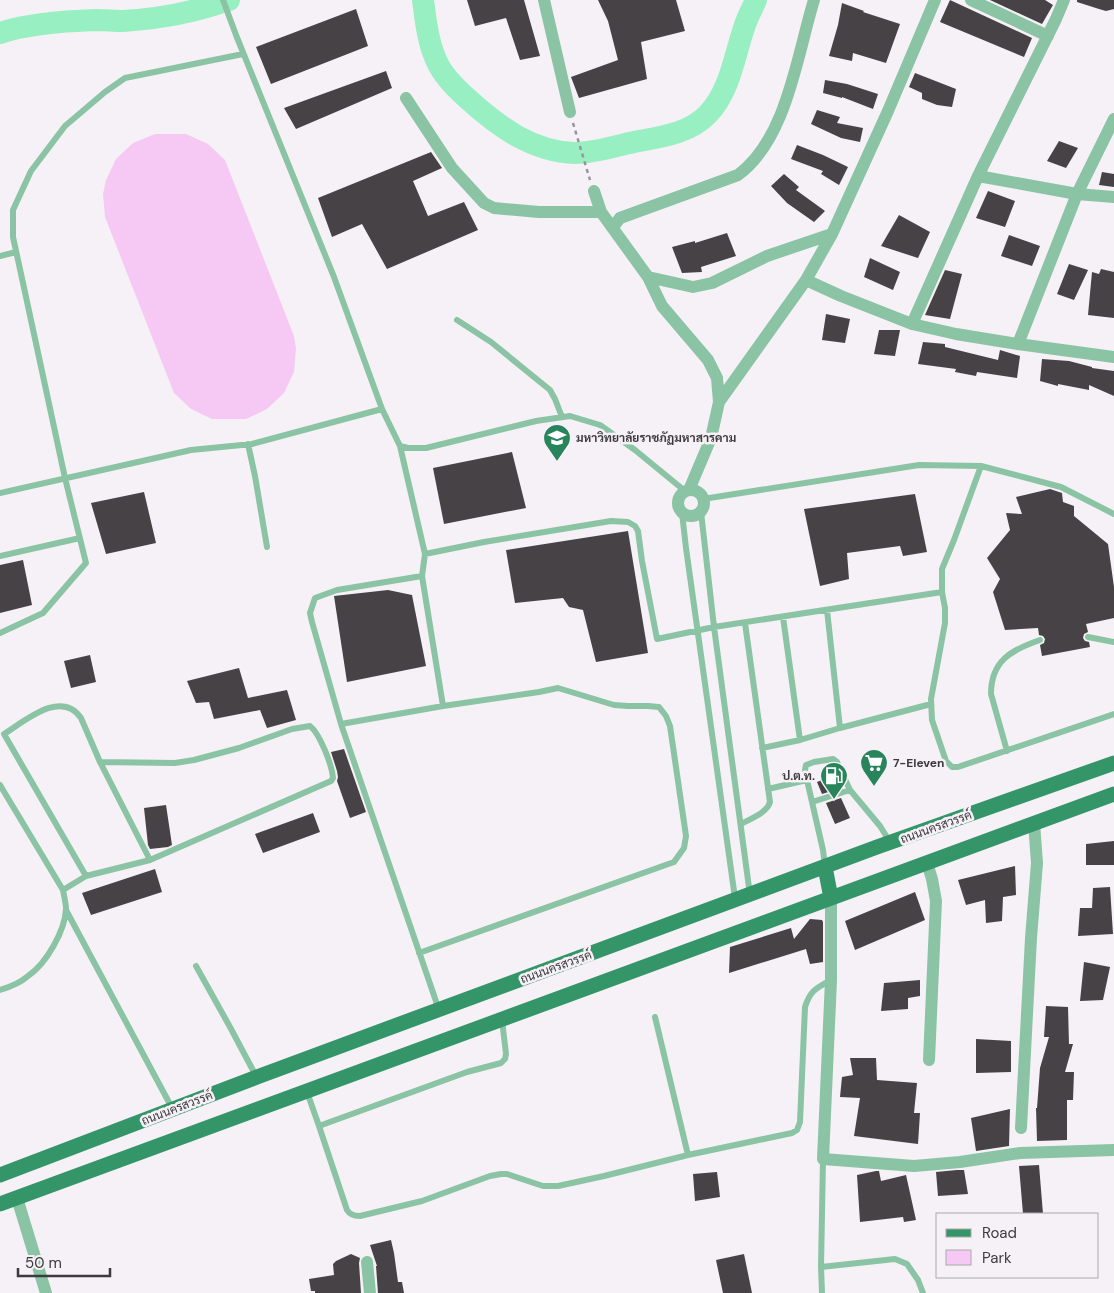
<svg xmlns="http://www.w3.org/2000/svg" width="1114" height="1293" font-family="'DM Sans',Sarabun,sans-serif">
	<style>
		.green { fill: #f5c9f3 }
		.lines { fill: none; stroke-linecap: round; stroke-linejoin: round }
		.river { stroke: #98efc1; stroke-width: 22 }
		.building { fill: #464246 }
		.path { stroke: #999599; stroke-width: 2.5; stroke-dasharray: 4 4; stroke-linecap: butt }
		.lane { stroke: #8ac4a4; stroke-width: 6 }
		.street { stroke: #8ac4a4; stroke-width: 12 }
		.primary { stroke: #349569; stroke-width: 15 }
		.labels { text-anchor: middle; stroke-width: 5; stroke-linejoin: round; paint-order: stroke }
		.poi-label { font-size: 12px; font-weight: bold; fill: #3c3a3c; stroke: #f6f1f6; text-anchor: start }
		.street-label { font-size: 12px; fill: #3c3a3c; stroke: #f6f1f6 }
	</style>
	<rect width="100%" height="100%" fill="#f6f1f6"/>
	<path class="green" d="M155,134H186L208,144L225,160L294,336L296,349L294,372L284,393L267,409L246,419H212L191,409L174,393L105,217L103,194L106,180L116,159L133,143Z"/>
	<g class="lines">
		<path class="river" d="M423,0C426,23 428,45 439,66C446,79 458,90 469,100C499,127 533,152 575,153C595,153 615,146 634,142C660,137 689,134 708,114C730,91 734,57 744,28C747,18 752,9 756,0
			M0,33C26,24 68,21 96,20C105,20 114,21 123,21C159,19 195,12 229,0"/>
	</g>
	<path class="building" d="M467,0H524L540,56L520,60L506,18L475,26Z
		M598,0H676L685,31L641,42L647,79L579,98L571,77L618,60L608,21Z
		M950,0L1032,38L1024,57L940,22Z
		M990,0H1045L1053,5L1042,24Z
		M1077,0H1114V9L1106,11L1099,9L1077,2Z
		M842,3L864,11L863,12L900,24L886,63L853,53L852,61L829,56L838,25Z
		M356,9L368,46L271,84L256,47Z
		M386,71L392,88L296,129L284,108Z
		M915,73L956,89L952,107L937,105L922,99V93L909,87Z
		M825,80L847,84L878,94L873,109L842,97V98L823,93Z
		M817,110L840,117L837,123L863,128L860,142L841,138L811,124Z
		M1059,141L1078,148L1066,168L1047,161Z
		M797,145L823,155L848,167L839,185L821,174L823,171L791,159Z
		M431,152L442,168L413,181L428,216L464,202L478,230L387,269L362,224L332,237L318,198Z
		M1102,172L1114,174V187L1099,185Z
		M784,174L799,187L796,190L825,211L814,222L787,203L771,186Z
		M988,191L1015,201L1005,227L976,218Z
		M899,215L930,232L918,258L881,246Z
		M727,233L736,256L701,267L702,272L682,273L672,247L695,241V243Z
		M1009,235L1040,246L1032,266L1001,256Z
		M870,258L900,272L893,290L864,277Z
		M1069,264L1088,270L1074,300L1057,294Z
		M1101,269L1114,272V318L1088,315L1092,272L1099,274Z
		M945,270L962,274L950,319L925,315Z
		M826,314L850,319L845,343L822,340Z
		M879,330H900L895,356L874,354Z
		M923,342L945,344V347L998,360L1000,350L1020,356L1017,378L977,372L976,376L955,372L956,369L918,364Z
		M1042,359L1069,361L1092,367V368L1114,371V396L1089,385V390L1058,384V386L1040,381Z
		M512,452L526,508L444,524L433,468Z
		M1050,489L1062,493L1063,502L1074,506V516L1108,544L1114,587V618L1086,624L1088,632L1084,634L1083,638L1085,641L1089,642L1090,647L1042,656L1040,645L1044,643L1045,639L1043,636L1039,635L1038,628L1005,630L993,592L1000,579L987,558L1010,530L1006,513L1022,514L1016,497Z
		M144,492L156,543L106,554L91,503Z
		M915,494L927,552L903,556L900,546L847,553L849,579L820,586L804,509Z
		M628,531L648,653L596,662L583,610L569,607L563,598L515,603L506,550Z
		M23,560L32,605L0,613V565Z
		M388,590L412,595L426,666L347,682L334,596Z
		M90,655L96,682L71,688L64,661Z
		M239,668L248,698L287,690L296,720L267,728L260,710L214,719L209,702L196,703L187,681Z
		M344,749L366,812L350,818L337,781L338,777L337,771L331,752Z
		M832,776L838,789L822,794L817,782Z
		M841,798L850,818L835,824L826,803Z
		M166,805L172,845L168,847L150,849L148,845L144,808Z
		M313,813L320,832L263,853L255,834Z
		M1114,841V865H1086V844Z
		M1015,866L1016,895L1003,897L1002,921L986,923L985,900L966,905L958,880Z
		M155,869L162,892L91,915L82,893Z
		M1110,887L1113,934L1078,936L1080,908H1092L1093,888Z
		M915,892L925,920L855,950L845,921Z
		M810,919L822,920L823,922V962L810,964L806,949L729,973L730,947L791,928L794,939Z
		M1084,962L1110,967L1103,1000L1080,1001Z
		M920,980V996L908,998V1009L881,1011L884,983Z
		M1046,1006L1068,1007L1069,1044H1073L1065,1072H1074L1073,1100H1067V1140L1037,1141L1036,1108H1037L1040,1068L1049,1037H1044Z
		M976,1039L1011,1041V1072L976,1073Z
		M850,1058H876L877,1080L917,1083L914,1113H920L918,1144L854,1136L860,1098L840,1097L842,1077L853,1075Z
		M1010,1109L1009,1146L976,1151L971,1118Z
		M1039,1165L1043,1214H1023L1019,1166Z
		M957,1170H964L968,1194L938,1196L936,1172Z
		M876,1171H879L881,1181L906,1175L916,1220L904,1222L903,1217L860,1222L857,1175Z
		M717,1172L720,1197L695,1201L693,1174Z
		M391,1240L394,1253L398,1282H402L404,1293H378L376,1266H377L370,1245Z
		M351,1254L360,1258L359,1263L361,1293H315V1291H311L309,1279L334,1275L333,1264L336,1261Z
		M744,1254L752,1293H723L716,1260Z"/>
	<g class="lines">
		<path class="path" d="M573,123L590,180"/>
		<path class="lane" d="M223,0L236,35L334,277L382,409
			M0,256L16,252
			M457,320L491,342L550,390L555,399L562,417
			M248,444L255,476L267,547
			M400,446L425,554L422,576L443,706
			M981,466L954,540L942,569V592L945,608V623L931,699L932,720L946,761L952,767H958L1114,714
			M0,493L191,450L252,444L382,409L400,446L408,448H426L536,421L570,416L600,425L635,450L685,491
			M703,499L919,465L981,466L1061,487L1114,514
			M701,512L714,627L750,895
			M682,513L686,548L735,898
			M425,554L484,542L611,521L628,522L635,526L638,531L642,561L657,639L714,627L942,592
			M0,556L80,538
			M422,576L337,590L315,598L310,613L312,622L341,724L439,1010
			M827,610L840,728L931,704
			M0,633L43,613L86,563L65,478L23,283L13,237V210L31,171L65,126L105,92L125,78L243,54
			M1088,637L1114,642
			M341,724L443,706L539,692L558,688L614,705L628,706H648L659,707L666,716L670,726L686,836L684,848L674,862L419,953
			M800,740L840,728
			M762,748L800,740L783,617
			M1007,751L991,694C991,661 1011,650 1040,640
			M807,780L812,802
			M0,785L63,890C64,896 66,903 66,909C65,931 46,964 28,976C20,983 10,987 0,990
			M768,789L807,780L805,770L806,765L814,762L833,759L837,762L850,790
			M741,824C750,819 767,813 770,802L745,623
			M825,866L823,850L812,802L850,790L880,826L890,842
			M86,876L4,734C25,721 61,689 81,718L100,762L150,860
			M63,890L86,876L150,860L331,781L333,778C332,765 320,734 310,726L292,729L239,748L194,760L175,763L100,762
			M66,910L172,1108
			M196,966L230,1027L256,1076
			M655,1017L688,1155
			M307,1092L319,1126L467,1072L501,1063L505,1059L506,1054L502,1020
			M319,1126L347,1210C350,1215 354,1216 360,1216L422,1201L490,1176L501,1174H507L543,1186H558L604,1176L688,1155L792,1133L797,1130L800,1122L805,1007C810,991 816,988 831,980
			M823,1159L821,1267L895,1259L907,1264L918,1280L923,1293
			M821,1267L822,1293"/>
		<path class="street" d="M544,0L570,112
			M935,0L888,111L832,234L806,280L841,296L912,324L956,334L1018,344L1114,357
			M971,0L1048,36
			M406,98L452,168L484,203L494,208L539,212H601
			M978,176L1077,194L1114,197
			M594,191L601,212L648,277L662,306L708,360L717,378L719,402L711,438L689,490
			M613,227L620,218L738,175C787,139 797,55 814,0
			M648,277L693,287L712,283L767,256L832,234
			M912,324L978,176L1056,19L1064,0
			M1018,344L1077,194L1114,119
			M719,402L806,280
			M678 503a13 13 0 1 1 26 0a13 13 0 1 1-26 0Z
			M927,863L932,879L936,901L929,1060
			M831,898V980L823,1159L914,1166L960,1162L1020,1153L1114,1150
			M1021,1128L1031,938L1037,863L1034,823
			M17,1198L46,1293
			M367,1262L370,1293"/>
		<path class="primary" d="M825,867L831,898
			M0,1175L257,1077L877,847L1114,763
			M0,1204L1114,794"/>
	</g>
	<defs>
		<symbol id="university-pin" viewBox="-11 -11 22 30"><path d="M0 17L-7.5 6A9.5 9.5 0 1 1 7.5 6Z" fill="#27845b" stroke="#f6f1f6"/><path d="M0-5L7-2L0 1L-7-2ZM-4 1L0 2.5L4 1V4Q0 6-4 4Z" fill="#fff"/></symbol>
		<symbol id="supermarket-pin" viewBox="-11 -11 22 30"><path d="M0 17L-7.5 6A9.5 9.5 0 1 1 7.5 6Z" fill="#27845b" stroke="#f6f1f6"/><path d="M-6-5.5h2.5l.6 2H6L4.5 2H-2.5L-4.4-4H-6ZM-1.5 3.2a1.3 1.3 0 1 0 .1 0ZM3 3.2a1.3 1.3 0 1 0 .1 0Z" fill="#fff"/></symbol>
		<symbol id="fuel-pin" viewBox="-11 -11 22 30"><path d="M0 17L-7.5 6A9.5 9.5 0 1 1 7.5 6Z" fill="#27845b" stroke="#f6f1f6"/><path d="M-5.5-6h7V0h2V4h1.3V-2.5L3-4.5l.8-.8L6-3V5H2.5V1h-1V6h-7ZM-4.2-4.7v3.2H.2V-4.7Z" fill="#fff"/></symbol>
	</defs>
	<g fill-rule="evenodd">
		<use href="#university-pin" x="541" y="422" width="32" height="43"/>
		<use href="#supermarket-pin" x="858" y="747" width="32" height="43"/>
		<use href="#fuel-pin" x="818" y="760" width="32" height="43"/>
	</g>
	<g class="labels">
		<g class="poi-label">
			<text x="576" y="442">มหาวิทยาลัยราชภัฏมหาสารคาม</text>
			<text x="893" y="767">7-Eleven</text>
			<text x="815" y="780" text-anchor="end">ป.ต.ท.</text>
		</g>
		<g class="street-label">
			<text transform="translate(936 827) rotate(-20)" y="4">ถนนนครสวรรค์</text>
			<text transform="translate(556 967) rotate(-20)" y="4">ถนนนครสวรรค์</text>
			<text transform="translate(177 1108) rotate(-21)" y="4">ถนนนครสวรรค์</text>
		</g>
	</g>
	<rect x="936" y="1213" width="162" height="65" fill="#f6f1f6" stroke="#aca8ac"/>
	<rect x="946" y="1229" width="25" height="8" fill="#349569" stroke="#aca8ac"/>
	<text x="982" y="1238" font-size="15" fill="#3c3a3c">Road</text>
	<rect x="946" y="1250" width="25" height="15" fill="#f5c9f3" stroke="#aca8ac"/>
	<text x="982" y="1263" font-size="15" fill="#3c3a3c">Park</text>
	<path d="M18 1268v8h92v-8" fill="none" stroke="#3c3a3c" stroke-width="2.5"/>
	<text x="25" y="1268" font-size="15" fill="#3c3a3c" stroke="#f6f1f6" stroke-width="4" paint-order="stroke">50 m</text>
</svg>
